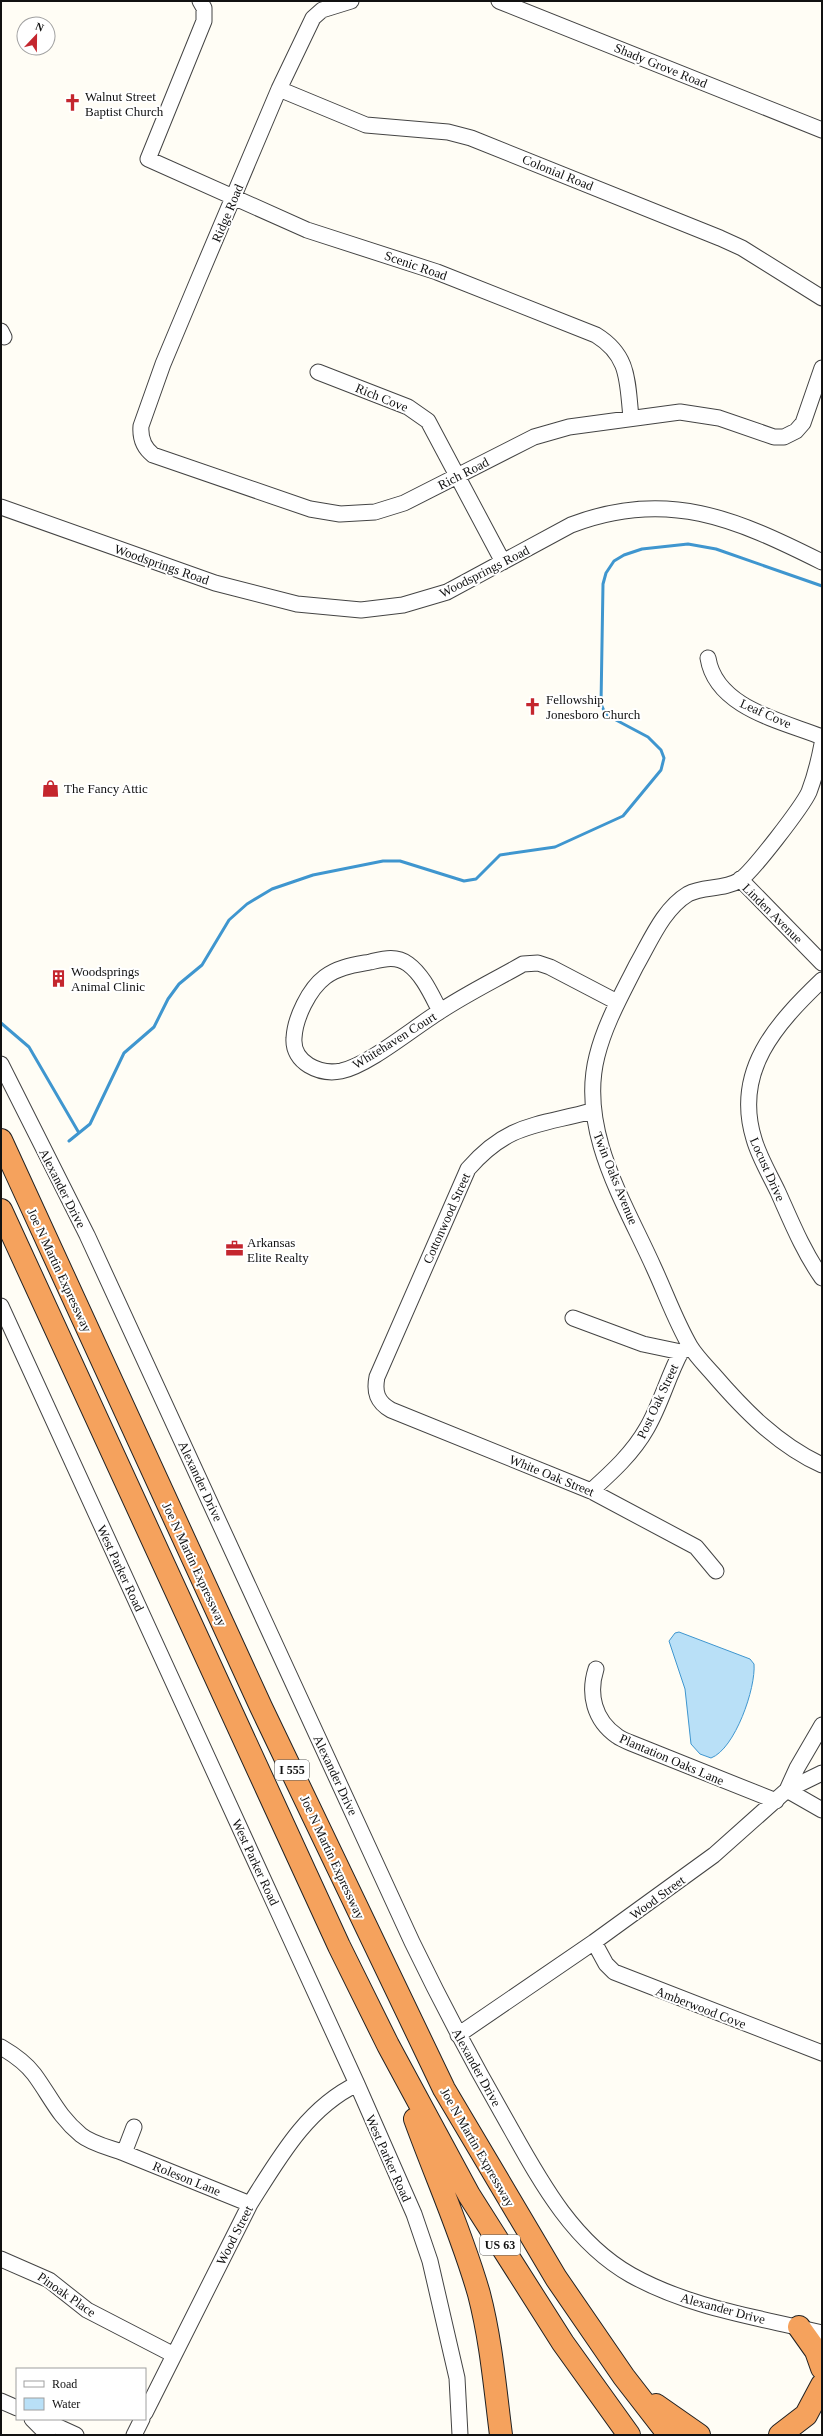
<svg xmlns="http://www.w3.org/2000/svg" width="823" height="2436" font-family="'Times New Roman',serif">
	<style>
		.water { fill: #b9e0f7; stroke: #3f96cf }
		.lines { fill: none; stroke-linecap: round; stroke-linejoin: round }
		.stream { stroke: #3f96cf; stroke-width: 3 }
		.minor-casing { stroke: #444; stroke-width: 17 }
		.highway-casing { stroke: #222; stroke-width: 24 }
		.minor { stroke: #fff; stroke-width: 15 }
		.highway { stroke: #f5a25d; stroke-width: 22 }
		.labels { text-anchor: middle; stroke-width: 4; stroke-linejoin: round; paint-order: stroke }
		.shield { fill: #fff; stroke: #585858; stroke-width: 1 }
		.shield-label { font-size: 12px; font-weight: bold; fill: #111 }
		.street-label { font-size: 13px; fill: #111; stroke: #fff }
		.poi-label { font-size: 13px; fill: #111; stroke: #fff; text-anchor: start }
	</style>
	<rect width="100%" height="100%" fill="#fffdf5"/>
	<path class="water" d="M679,1632L750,1659L754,1664C756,1688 735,1749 711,1758L700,1754L691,1744L685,1689L669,1641L675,1633Z"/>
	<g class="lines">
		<path class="stream" d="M1,1023L29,1047L79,1133
			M69,1141L90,1124L124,1053L154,1027L168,999L179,984L202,965L229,920L247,904L272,889L313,875L383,861H400L464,881L476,879L500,855L555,847L623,816L661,770L664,758L661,750L648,737L616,720L605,713L601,704L603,584L606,573L614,561L624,555L642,549L688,544L716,549L822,586"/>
		<defs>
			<path id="minor" d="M200,1L204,8V21L148,159L307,230L437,272L596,335C630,356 627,382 631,417
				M351,1L322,10L313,18L279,89L199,278L163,364L141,426C140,438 144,448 153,455L310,509L340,514L375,512L404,503L534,437L569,427L680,412L719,418L774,437H784L796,431L803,423L822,368
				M499,1L822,130
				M279,89L366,125L448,132L471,138L720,238L742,248L822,298
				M1,331L4,337
				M318,372L408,407L428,421L503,562
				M1,507L215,583L297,604L361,610L403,605L447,592L571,525C667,488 736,519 822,562
				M708,658C716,708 782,721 822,737
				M822,744C819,760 815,776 809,792C802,807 753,871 740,880C724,890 703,886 688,894C663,909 650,942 636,966C621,996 605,1024 597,1056C578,1130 625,1203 654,1268C666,1294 676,1322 690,1346C696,1356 705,1365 713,1374C744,1410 778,1445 822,1465
				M740,879L822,963
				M822,980C776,1024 733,1071 754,1139C759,1157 770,1175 778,1192C791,1221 803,1251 822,1278
				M440,1011C431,994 423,975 408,964C396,955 383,959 370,962C354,965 338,967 325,977C309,989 295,1018 294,1038C292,1063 320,1075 341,1071C369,1065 413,1028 439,1012C466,994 495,980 523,964L538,963L550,967L617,1002
				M1,1064L87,1235L412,1942C440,2000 470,2057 502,2113C536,2173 569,2240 631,2275C690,2308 757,2317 822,2333
				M592,1111C537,1126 508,1123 468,1169L377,1377C374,1392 377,1402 391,1410L591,1491L696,1547L716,1571
				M1,1306L357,2084L414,2214L430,2261L457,2378L460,2435
				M573,1318L643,1344L681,1352
				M591,1491C612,1472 633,1453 647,1428C661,1404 668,1376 681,1352L690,1347
				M596,1669C588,1694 594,1720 617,1736C621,1739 626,1741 631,1743L776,1801
				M787,1790L822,1810
				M787,1790L822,1773
				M594,1942L606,1964L614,1972L822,2053
				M458,2035L594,1942L714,1855L787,1790L797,1768L822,1725
				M1,2047C13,2054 25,2062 34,2074C51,2097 58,2116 81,2135C92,2144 111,2148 124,2153
				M134,2127L124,2153L250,2204
				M1,2259L49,2280L87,2310L174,2355
				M1,2401L17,2408
				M145,2413L250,2204C279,2158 307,2108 357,2084
				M32,2419L48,2435
				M41,2419L76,2435
				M134,2435L142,2419"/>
			<path id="highway" d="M1,1140L261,1707L444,2089L556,2278L624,2377L669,2435
				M1,1210L339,1946L388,2045L469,2195L563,2343L629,2435
				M415,2119C436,2177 462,2234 479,2294C491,2340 495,2388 501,2435
				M799,2327L816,2351L822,2368
				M656,2405L699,2435
				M780,2435L806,2415L822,2385"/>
		</defs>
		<use href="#minor" class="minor-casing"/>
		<use href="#highway" class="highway-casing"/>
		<use href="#minor" class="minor"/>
		<use href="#highway" class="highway"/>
	</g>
	<defs>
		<symbol id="church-bare" viewBox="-9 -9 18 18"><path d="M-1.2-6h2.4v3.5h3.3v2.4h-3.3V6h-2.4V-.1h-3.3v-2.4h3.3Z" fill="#c4262e" stroke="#fff" stroke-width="2.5" paint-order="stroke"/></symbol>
		<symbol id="shop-bare" viewBox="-9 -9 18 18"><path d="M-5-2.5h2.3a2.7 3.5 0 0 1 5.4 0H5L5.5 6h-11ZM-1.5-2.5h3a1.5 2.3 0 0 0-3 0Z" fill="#c4262e" stroke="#fff" stroke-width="2.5" paint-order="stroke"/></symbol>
		<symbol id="building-bare" viewBox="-9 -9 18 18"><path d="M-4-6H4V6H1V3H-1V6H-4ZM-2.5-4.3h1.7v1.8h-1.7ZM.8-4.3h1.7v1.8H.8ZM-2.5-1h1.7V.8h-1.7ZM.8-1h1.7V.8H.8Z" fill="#c4262e" stroke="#fff" stroke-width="2.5" paint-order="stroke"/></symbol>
		<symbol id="office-bare" viewBox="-9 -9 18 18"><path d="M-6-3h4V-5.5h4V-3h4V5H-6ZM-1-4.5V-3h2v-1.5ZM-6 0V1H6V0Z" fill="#c4262e" stroke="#fff" stroke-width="2.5" paint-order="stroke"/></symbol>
	</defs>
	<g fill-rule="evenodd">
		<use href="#church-bare" x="60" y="90" width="25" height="25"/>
		<use href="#church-bare" x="520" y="694" width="25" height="25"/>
		<use href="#shop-bare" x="38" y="776" width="25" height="25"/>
		<use href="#building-bare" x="46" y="966" width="25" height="25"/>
		<use href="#office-bare" x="222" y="1236" width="25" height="25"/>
	</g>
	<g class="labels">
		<g class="shield">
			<rect x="275" y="1760" width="34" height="20" rx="3"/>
			<rect x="480" y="2235" width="40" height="20" rx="3"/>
		</g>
		<g class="shield-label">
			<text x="292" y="1774">I 555</text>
			<text x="500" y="2249">US 63</text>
		</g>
		<g class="street-label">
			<text transform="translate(661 65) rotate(22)" y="5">Shady Grove Road</text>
			<text transform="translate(558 172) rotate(22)" y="5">Colonial Road</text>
			<text transform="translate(227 213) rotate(-67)" y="5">Ridge Road</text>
			<text transform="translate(416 265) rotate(19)" y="5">Scenic Road</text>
			<text transform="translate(382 397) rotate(22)" y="5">Rich Cove</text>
			<text transform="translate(463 473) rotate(-27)" y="5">Rich Road</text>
			<text transform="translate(162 564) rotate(19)" y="5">Woodsprings Road</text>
			<text transform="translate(484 571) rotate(-27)" y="5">Woodsprings Road</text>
			<text transform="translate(766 713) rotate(24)" y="5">Leaf Cove</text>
			<text transform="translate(773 913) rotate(45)" y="5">Linden Avenue</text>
			<text transform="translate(394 1040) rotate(-32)" y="5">Whitehaven Court</text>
			<text transform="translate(768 1169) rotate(66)" y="5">Locust Drive</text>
			<text transform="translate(616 1178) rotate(68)" y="5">Twin Oaks Avenue</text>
			<text transform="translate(63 1188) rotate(63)" y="5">Alexander Drive</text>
			<text transform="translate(446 1218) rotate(-66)" y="5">Cottonwood Street</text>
			<text transform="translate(60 1270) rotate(65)" y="5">Joe N Martin Expressway</text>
			<text transform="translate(657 1401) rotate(-65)" y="5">Post Oak Street</text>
			<text transform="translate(552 1475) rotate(22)" y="5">White Oak Street</text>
			<text transform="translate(201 1481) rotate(65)" y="5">Alexander Drive</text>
			<text transform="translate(195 1564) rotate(65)" y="5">Joe N Martin Expressway</text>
			<text transform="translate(121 1568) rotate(65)" y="5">West Parker Road</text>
			<text transform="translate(672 1759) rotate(23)" y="5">Plantation Oaks Lane</text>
			<text transform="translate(336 1775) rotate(65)" y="5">Alexander Drive</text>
			<text transform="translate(333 1857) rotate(65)" y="5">Joe N Martin Expressway</text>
			<text transform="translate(256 1862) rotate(65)" y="5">West Parker Road</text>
			<text transform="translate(657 1897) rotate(-36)" y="5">Wood Street</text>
			<text transform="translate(701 2007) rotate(21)" y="5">Amberwood Cove</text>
			<text transform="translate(477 2067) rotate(61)" y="5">Alexander Drive</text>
			<text transform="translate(478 2147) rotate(60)" y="5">Joe N Martin Expressway</text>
			<text transform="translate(389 2158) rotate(66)" y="5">West Parker Road</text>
			<text transform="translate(187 2178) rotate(22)" y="5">Roleson Lane</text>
			<text transform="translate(234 2235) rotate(-63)" y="5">Wood Street</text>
			<text transform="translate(67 2294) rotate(35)" y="5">Pinoak Place</text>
			<text transform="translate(723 2308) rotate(15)" y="5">Alexander Drive</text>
		</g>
		<g class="poi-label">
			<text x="85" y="101">Walnut Street<tspan x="85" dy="15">Baptist Church</tspan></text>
			<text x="546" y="704">Fellowship<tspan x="546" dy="15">Jonesboro Church</tspan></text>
			<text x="64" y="793">The Fancy Attic</text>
			<text x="71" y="976">Woodsprings<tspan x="71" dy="15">Animal Clinic</tspan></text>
			<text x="247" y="1247">Arkansas<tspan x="247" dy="15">Elite Realty</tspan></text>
		</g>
	</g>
	<rect width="823" height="2436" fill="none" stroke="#111111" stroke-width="4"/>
	<rect x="16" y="2368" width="130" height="52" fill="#ffffff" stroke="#a0a0a0"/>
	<rect x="24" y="2381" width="20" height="6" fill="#ffffff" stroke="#a0a0a0"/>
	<text x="52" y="2388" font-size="12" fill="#111111">Road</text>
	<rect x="24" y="2398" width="20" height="12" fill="#b9e0f7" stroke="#a0a0a0"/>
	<text x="52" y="2408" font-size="12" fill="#111111">Water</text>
	<g transform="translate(36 36) rotate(22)"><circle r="19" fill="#ffffff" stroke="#a0a0a0"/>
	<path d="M0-3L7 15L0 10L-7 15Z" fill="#c4262e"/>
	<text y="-6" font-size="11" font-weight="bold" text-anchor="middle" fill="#111111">N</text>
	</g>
</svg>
